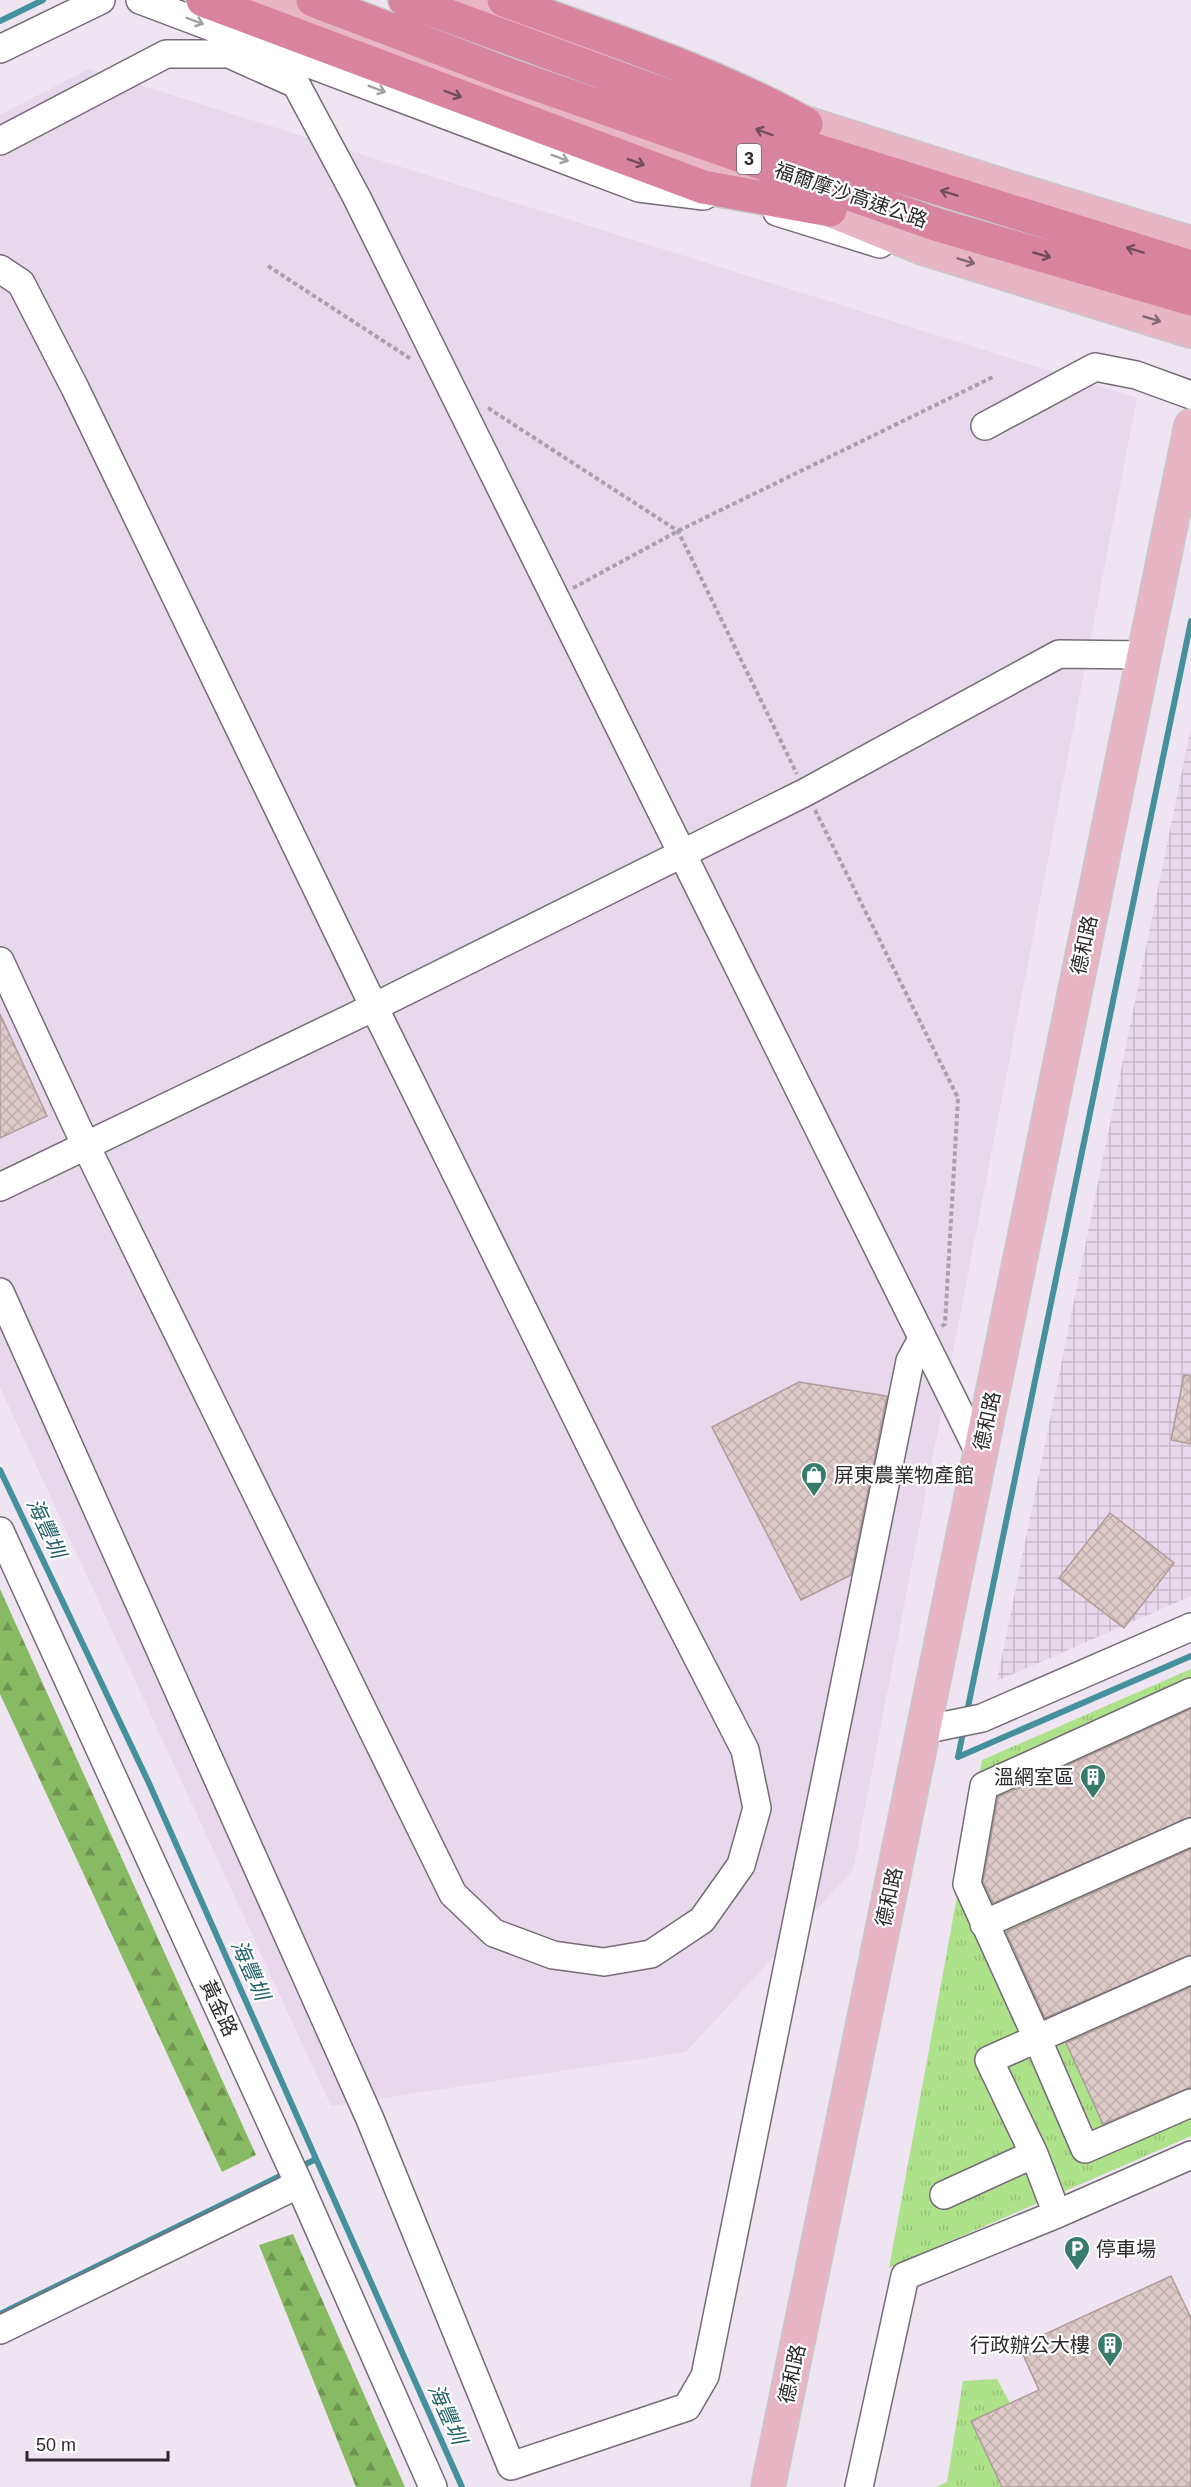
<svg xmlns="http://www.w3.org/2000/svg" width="1191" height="2487" font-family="Arial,'Noto Sans TC',sans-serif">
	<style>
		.built { fill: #e8d8eb }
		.industrial { fill: url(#industrial-grid) }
		.grass { fill: url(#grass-tufts) }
		.forest { fill: url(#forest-firs) }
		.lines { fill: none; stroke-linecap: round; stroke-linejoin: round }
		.stream { stroke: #44919d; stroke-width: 6 }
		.building { fill: url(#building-cross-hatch); stroke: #ae9c9a; stroke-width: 1.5 }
		.minor-casing { stroke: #756c77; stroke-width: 30 }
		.major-casing { stroke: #c8c7c9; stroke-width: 36 }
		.highway-casing { stroke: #c8c7c9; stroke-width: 36 }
		.path { stroke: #a8a0aa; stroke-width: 4; stroke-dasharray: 4.5 3; stroke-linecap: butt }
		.minor { stroke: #fff; stroke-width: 27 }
		.major { stroke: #e8b5c5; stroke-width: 33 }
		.highway { stroke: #d9849e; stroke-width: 33 }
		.oneway { stroke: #a09fa1 }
		.oneway2 { stroke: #724d5b }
		.oneway3 { stroke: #816872 }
		.labels { text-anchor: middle; stroke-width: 4.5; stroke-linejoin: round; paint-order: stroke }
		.shield { fill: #fff; stroke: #6c696d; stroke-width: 1.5 }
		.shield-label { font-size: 18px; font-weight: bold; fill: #2d292e }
		.street-label { font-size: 20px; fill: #2d292e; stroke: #fff }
		.poi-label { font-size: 20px; fill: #2d292e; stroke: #fff; text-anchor: start }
		.water-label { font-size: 21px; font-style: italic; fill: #236169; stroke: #fff }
	</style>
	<defs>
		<pattern id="industrial-grid" width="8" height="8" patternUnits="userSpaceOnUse" patternTransform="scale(1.5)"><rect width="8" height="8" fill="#e8d8eb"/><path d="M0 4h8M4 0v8" fill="none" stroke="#c7b9ca"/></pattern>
		<pattern id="grass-tufts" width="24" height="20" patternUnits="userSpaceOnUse" patternTransform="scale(1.5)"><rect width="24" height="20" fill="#aee28a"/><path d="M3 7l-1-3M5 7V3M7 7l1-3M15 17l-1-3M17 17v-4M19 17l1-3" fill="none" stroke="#96c277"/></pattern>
		<pattern id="forest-firs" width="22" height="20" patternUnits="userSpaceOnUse" patternTransform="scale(1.5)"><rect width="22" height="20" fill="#88ba63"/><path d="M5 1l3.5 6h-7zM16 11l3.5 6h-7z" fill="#709752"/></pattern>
		<pattern id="building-cross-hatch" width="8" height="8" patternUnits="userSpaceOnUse" patternTransform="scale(1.5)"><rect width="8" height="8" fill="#ddcac8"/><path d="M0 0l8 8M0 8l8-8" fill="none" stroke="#beaeac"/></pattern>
	</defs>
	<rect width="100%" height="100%" fill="#efe4f1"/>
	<path class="built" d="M89,69L1137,398L853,1870L686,2052L331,2106L0,1387V115Z"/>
	<path class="industrial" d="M1191,727V1596L997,1681L1088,1232Z"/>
	<path class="grass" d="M1191,1669V2136L889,2268L982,1760Z
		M997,2379L1010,2403L971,2421L1002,2487H936L947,2482L963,2381Z"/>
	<path class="forest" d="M0,1589L256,2155L222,2172L0,1694Z
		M293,2234L405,2487H356L259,2245Z"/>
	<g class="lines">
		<path class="stream" d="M0,21L43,0
			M0,1470L148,1781L462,2487
			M967,1712L1191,621
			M958,1757L964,1728
			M958,1757L1191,1656
			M298,2168L316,2159
			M0,2314L286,2173"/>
	</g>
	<path class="building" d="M0,1014L47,1116L0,1138Z
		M1184,1375L1191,1376V1444L1171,1440Z
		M799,1382L887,1396L851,1575L801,1600L712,1427Z
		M1110,1513L1174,1563L1124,1628L1059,1578Z
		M1191,1709V1817L993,1903L983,1882L998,1797Z
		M1191,1849V1955L1045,2018L1006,1932Z
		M1191,1987V2087L1103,2124L1066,2043Z
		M1171,2276L1191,2318V2487H1002L971,2421L1039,2390L1019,2346Z"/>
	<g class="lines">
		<defs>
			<path id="minor" d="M140,0L639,188L704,196
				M0,49L101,0
				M0,141L166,54H229L296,84L356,196L980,1454
				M777,212L880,244
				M0,269L21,283L75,388L374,1007L631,1528L745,1750L757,1808L741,1865L702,1920L651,1954L604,1962L553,1955L494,1933L453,1894L86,1146L0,961
				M985,426L1095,367L1136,375L1191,395
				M0,1187L374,1007L806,792L1059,654L1144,655
				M0,1292L370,2119L511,2466L687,2407L705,2376L910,1361L922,1339
				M0,1531L299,2184L433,2487
				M1191,1692L984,1786L967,1884L1037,2038L1085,2149L1191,2103
				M923,1730L982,1718L1191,1627
				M984,1924L1191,1832
				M944,2195L1034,2154
				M1057,2214L1034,2154L989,2060L1191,1970
				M0,2330L299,2184
				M859,2487L905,2276L1057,2214L1191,2155"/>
			<path id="major" d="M261,0L830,210L923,248L1191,331
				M454,0L596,50
				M780,115L1017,190L1191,243
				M768,2487L1191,426"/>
			<path id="highway" d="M203,0L703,187L830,210
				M313,0L507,74L938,225L1191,299
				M405,0L815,150L1191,267
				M504,0C605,38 711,71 806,124"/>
		</defs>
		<use href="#minor" class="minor-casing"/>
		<use href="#major" class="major-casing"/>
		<use href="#highway" class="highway-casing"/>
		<path class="path" d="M268,266L411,359
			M488,408L678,531L797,774
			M573,588L678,531L993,377
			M815,810L958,1098L945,1324L940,1327"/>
		<use href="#minor" class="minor"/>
		<use href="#major" class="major"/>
		<use href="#highway" class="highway"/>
	</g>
	<defs><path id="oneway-shaft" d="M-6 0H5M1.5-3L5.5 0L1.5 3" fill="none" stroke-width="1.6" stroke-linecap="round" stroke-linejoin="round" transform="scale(1.5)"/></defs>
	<g class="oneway">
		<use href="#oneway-shaft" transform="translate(195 21) rotate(21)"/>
		<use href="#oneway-shaft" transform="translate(377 89) rotate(21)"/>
		<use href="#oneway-shaft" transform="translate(560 158) rotate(21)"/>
	</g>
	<g class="oneway2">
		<use href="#oneway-shaft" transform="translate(453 94) rotate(20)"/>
		<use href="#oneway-shaft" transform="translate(764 132) rotate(-160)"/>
		<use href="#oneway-shaft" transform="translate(636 162) rotate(20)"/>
		<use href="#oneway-shaft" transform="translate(949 193) rotate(-163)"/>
		<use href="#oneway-shaft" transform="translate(1135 250) rotate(-163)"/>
		<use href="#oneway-shaft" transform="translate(1042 255) rotate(16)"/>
	</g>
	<g class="oneway3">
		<use href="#oneway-shaft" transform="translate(966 261) rotate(17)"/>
		<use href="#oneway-shaft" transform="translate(1152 319) rotate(17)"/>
	</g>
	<defs>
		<symbol id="shop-pin" viewBox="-11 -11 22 30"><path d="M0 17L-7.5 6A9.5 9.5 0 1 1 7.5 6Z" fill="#387b6c" stroke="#fff"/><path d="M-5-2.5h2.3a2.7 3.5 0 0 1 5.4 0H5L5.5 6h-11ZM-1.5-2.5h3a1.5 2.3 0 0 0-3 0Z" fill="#fff"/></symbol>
		<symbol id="building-pin" viewBox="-11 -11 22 30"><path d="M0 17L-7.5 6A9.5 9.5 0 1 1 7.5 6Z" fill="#387b6c" stroke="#fff"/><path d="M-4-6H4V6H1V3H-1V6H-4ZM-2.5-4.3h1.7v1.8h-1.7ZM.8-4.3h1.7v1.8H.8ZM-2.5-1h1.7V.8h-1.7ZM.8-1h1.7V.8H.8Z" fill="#fff"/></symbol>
		<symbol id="parking-pin" viewBox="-11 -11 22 30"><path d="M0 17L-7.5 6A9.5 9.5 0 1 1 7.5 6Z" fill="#387b6c" stroke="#fff"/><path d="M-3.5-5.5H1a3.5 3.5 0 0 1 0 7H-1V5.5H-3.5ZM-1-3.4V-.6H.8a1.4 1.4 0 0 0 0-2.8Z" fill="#fff"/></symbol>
	</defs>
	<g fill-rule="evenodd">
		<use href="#shop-pin" x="799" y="1460" width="30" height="40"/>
		<use href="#building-pin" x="1078" y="1762" width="30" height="40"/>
		<use href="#parking-pin" x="1062" y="2234" width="30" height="40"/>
		<use href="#building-pin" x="1095" y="2330" width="30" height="40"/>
	</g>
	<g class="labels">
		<rect class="shield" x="737" y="144" width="24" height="30" rx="4.5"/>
		<g class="shield-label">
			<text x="749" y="165">3</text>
		</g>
		<g class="street-label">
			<text transform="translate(851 195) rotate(19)" y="7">福爾摩沙高速公路</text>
			<text transform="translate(1084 945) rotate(-78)" y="7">德和路</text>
			<text transform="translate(987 1421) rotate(-78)" y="7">德和路</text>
			<text transform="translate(889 1897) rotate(-78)" y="7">德和路</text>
			<text transform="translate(219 2008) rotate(65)" y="7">黃金路</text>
			<text transform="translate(792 2374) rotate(-78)" y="7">德和路</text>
		</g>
		<g class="poi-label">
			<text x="834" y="1482">屏東農業物產館</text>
			<text x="1074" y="1784" text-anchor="end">溫網室區</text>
			<text x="1096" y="2256">停車場</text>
			<text x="1090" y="2352" text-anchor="end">行政辦公大樓</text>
		</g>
		<g class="water-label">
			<text transform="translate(46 1528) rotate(65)" y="7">海豐圳</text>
			<text transform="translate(250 1970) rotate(66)" y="7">海豐圳</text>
			<text transform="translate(447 2414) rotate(66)" y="7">海豐圳</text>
		</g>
	</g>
	<path d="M27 2451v9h141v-9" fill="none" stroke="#2d292e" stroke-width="3"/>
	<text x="36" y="2451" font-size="18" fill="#2d292e" stroke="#ffffff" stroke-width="4.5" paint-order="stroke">50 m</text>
</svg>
